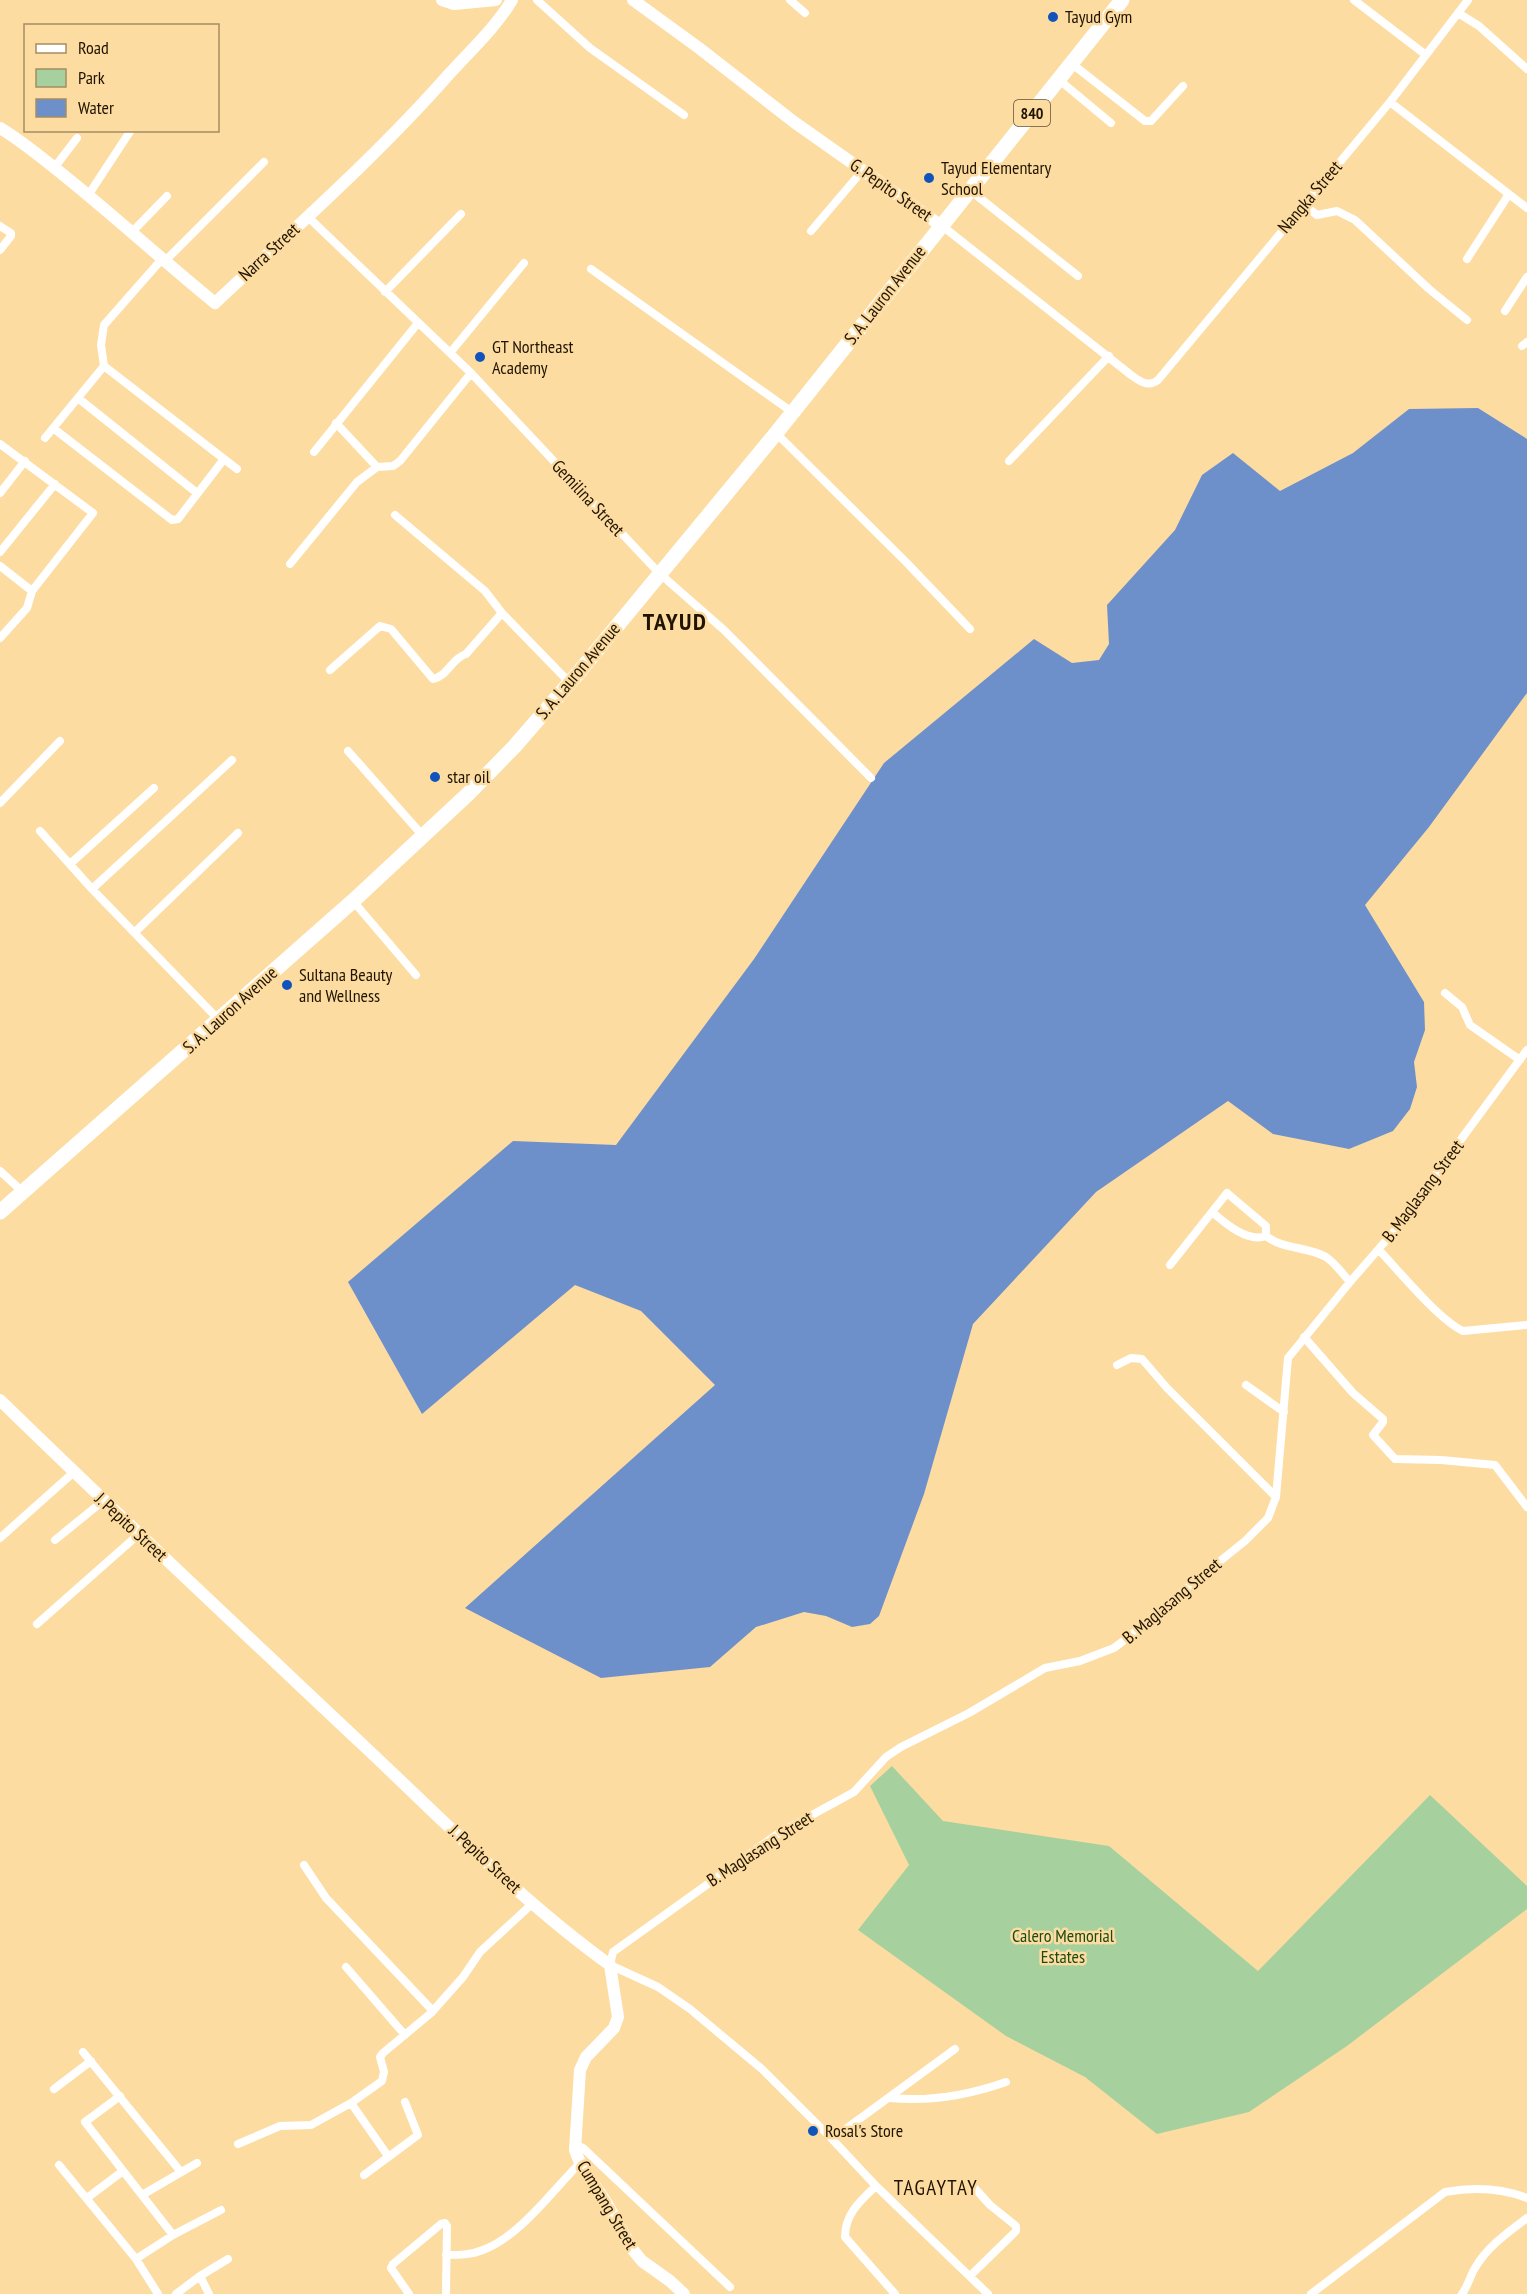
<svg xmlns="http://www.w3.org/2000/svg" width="1527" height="2294" font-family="'PT Sans Narrow',sans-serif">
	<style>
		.green { fill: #a6d19e }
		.water { fill: #6e90ca }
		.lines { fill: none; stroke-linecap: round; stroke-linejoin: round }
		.street { stroke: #fff; stroke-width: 8 }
		.secondary { stroke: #fff; stroke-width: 12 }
		.highway { stroke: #fff; stroke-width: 15 }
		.poi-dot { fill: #1053bd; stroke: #fddca2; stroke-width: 2 }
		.labels { text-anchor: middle; stroke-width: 5; stroke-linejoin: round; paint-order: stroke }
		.shield { fill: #fddca2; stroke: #625031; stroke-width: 1.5 }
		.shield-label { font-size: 16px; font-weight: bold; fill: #201400 }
		.poi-label { font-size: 18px; fill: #201400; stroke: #fddca2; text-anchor: start }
		.street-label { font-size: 18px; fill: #201400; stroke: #fddca2 }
		.park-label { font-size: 18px; fill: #1c4b12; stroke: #fddca2 }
		.quarter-label { font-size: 21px; letter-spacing: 1.5px; fill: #201400; stroke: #fddca2 }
		.district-label { font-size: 24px; font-weight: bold; letter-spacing: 1.5px; fill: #201400; stroke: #fddca2 }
	</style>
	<rect width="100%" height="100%" fill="#fddca2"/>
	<path class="green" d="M892,1766L943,1821L1109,1846L1258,1971L1430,1795L1527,1886V1909L1347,2046L1249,2112L1157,2134L1085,2077L1006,2036L858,1930L909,1865L870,1786Z"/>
	<path class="water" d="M1478,408L1527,439V693L1429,827L1365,905L1424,1002L1425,1030L1414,1062L1417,1087L1410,1109L1393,1131L1349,1149L1273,1134L1228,1101L1096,1192L973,1324L924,1494L879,1616L870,1624L852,1627L826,1616L804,1612L756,1627L710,1667L601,1678L465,1608L715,1385L641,1311L575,1285L422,1414L348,1282L513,1141L616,1145L754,959L884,763L1034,639L1072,663L1099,660L1109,644L1107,605L1175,530L1202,475L1233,453L1280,491L1353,453L1409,409Z"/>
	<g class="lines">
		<path class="street" d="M537,0L590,48L684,115
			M790,0L805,13
			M1354,0L1426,55
			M1458,13L1479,26L1527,69
			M1071,63L1145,121H1151L1183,86
			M1058,79L1111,123
			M1390,102L1527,208
			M54,168L77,138
			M971,191L1078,276
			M89,194L131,130
			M1304,205L1317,215L1337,211L1355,220L1429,289L1467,320
			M307,216L471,373L659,573L724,630L871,778
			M941,225L1131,375C1140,381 1148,388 1158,380L1390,102L1468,0
			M0,226L11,233V236L0,250
			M811,231L863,170
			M132,232L167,196
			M1467,259L1509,194
			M164,262L264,162
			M591,269L792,412
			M385,292L461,214
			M1505,311L1527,277
			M1522,346L1527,342
			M450,353L524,263
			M104,366L237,469
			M78,398L197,493
			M336,423L377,467
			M53,428L172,520L178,519L224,459
			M776,433L906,562L970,629
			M45,438L104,366L101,345L104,325L162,259
			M0,444L93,513L32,591L27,608L0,638
			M314,452L418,323
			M1009,461L1109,356
			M0,493L25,461
			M395,515L485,591L502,613L569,682
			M0,552L55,484
			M290,564L357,482L377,467L393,466L400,461L471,373
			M0,566L32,591
			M330,670L380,626L391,629L433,679C448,676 452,658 466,654L502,613
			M348,751L423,836
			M0,803L60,741
			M40,831L92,889L219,1020
			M70,864L154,788
			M92,889L232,760
			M353,901L416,975
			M135,932L238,833
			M1445,993L1462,1007L1470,1025L1520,1060
			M0,1171L23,1192
			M1212,1212C1225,1223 1247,1243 1266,1236
			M1379,1250C1399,1271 1439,1320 1463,1331L1527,1325
			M1170,1265L1227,1193L1266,1226V1236C1284,1250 1307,1246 1326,1257C1335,1263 1342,1273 1350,1282
			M1304,1337L1353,1393L1383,1419V1422L1373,1435L1395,1459L1441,1460L1495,1465L1527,1507
			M1117,1365L1131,1358L1142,1359L1167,1388L1276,1497
			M1246,1385L1284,1412
			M0,1538L74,1472
			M55,1540L103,1501
			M37,1624L139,1534
			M304,1865L326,1898L433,2011
			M346,1967L405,2035
			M83,2052L181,2172
			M54,2089L91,2061
			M120,2096L85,2122L173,2235
			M890,2098C930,2102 969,2095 1006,2082
			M351,2103L388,2156
			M832,2139L955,2049
			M238,2144L280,2126L311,2125L351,2103L382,2081L384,2072L380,2057L383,2053L431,2013L463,1977L480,1952L533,1903
			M575,2144L583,2148L730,2287
			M59,2165L136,2259L158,2294
			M364,2175L418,2135L405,2102
			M876,2186C860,2201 845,2214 845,2237L895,2294
			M142,2195L197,2163
			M87,2198L123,2171
			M446,2255C459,2255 471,2255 483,2250C520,2236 552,2191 580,2163
			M136,2259L173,2235L221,2210
			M200,2276L209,2294
			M970,2276L1016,2231V2226L990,2205L971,2184
			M176,2294L200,2276L228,2259
			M409,2294L391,2268L393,2264L441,2224L445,2223L447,2226L446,2294
			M988,2294L876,2186L832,2139L763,2070L690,2009L658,1987L610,1965L613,1952L779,1833L854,1792L886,1757L901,1747L969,1713L1045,1668L1080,1661L1114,1648L1143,1626L1168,1603L1245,1541L1268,1518L1276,1497L1288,1358L1350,1282L1409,1214L1448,1157L1527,1050
			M1311,2294L1445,2192C1473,2187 1501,2188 1527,2198
			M1462,2294C1468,2286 1470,2276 1475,2268C1487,2247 1507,2233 1527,2218"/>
		<path class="secondary" d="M442,0L454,4L496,0
			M633,0L699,48L794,122L940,225
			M0,128C20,140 37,154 56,169C110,212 161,259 215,303C295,228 377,156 450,73C471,50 496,27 512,0
			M0,1400C119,1516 241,1630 363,1745C443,1820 521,1901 610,1965L618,2017L614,2028L586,2057L580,2070L575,2150L580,2163L606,2202L633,2250L642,2261L670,2281L684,2294"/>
		<path class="highway" d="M0,1212L353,901L468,794L514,747L579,672L773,437L1122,0"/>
	</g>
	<g class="poi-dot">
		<circle cx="1053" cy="17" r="6"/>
		<circle cx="929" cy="178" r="6"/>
		<circle cx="480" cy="357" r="6"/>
		<circle cx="435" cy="777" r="6"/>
		<circle cx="287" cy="985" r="6"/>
		<circle cx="813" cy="2131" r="6"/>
	</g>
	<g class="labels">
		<rect class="shield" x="1014" y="100" width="36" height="26" rx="4.5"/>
		<g class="shield-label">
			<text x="1032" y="119">840</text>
		</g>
		<g class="poi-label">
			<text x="1065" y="23">Tayud Gym</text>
			<text x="941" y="174">Tayud Elementary<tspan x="941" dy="21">School</tspan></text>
			<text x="492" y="353">GT Northeast<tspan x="492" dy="21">Academy</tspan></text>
			<text x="447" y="783">star oil</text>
			<text x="299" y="981">Sultana Beauty<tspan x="299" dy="21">and Wellness</tspan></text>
			<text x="825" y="2137">Rosal's Store</text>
		</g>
		<g class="street-label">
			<text transform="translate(891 190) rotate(35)" y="6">G. Pepito Street</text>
			<text transform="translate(1310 197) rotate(-50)" y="6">Nangka Street</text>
			<text transform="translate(269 252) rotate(-43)" y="6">Narra Street</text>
			<text transform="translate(885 295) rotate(-52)" y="6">S. A. Lauron Avenue</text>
			<text transform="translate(588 498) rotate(47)" y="6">Gemilina Street</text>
			<text transform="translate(578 671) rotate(-50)" y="6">S. A. Lauron Avenue</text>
			<text transform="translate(230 1010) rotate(-42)" y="6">S. A. Lauron Avenue</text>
			<text transform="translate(1423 1191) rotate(-53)" y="6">B. Maglasang Street</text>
			<text transform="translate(131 1527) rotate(43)" y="6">J. Pepito Street</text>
			<text transform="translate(1172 1601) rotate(-40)" y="6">B. Maglasang Street</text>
			<text transform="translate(760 1849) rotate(-33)" y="6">B. Maglasang Street</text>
			<text transform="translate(485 1859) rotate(43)" y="6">J. Pepito Street</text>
			<text transform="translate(607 2205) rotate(59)" y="6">Cumpang Street</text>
		</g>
		<g class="park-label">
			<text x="1063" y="1942">Calero Memorial<tspan x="1063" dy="21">Estates</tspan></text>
		</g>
		<g class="quarter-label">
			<text x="936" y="2195">TAGAYTAY</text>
		</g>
		<g class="district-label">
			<text x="675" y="630">TAYUD</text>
		</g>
	</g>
	<rect x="24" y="24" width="195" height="108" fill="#fddca2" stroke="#a58c61" stroke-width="1.5"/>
	<rect x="36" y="44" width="30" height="9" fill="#ffffff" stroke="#a58c61" stroke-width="1.5"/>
	<text x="78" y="54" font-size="18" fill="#201400">Road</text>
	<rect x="36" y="69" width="30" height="18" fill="#a6d19e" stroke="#a58c61" stroke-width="1.5"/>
	<text x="78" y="84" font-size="18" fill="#201400">Park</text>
	<rect x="36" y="99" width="30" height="18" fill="#6e90ca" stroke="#a58c61" stroke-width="1.5"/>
	<text x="78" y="114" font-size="18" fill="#201400">Water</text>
</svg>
